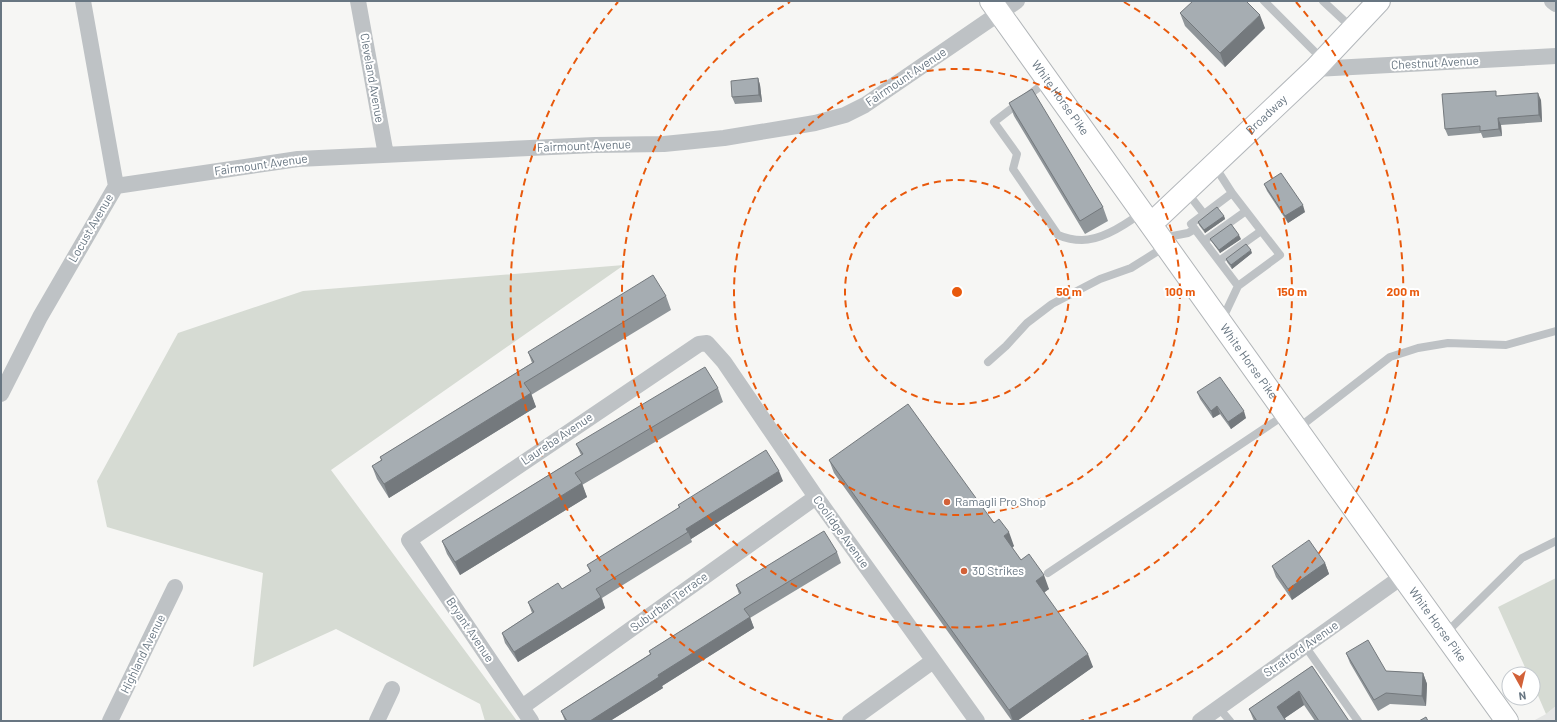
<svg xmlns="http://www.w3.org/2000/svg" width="1557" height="722" font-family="Barlow,sans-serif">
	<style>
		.built { fill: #e4e5e4 }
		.green { fill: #d6dbd3 }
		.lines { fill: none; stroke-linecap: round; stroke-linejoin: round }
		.secondary-casing { stroke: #b3b7bb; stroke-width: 24 }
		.highway-casing { stroke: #b1b5b8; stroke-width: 24 }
		.lane { stroke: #bec2c5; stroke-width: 8 }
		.street { stroke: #bec2c5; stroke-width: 16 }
		.secondary { stroke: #fff; stroke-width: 22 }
		.highway { stroke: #fff; stroke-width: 22 }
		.wall { fill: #8f9599 }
		.shaded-wall { fill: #74797d }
		.building { fill: #a6adb2; stroke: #74797d }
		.ring { fill: none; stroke: #e8590c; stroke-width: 2; stroke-dasharray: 7 5 }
		.poi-dot { fill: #d26138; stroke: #fff; stroke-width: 1.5 }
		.labels { text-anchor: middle; stroke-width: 4; stroke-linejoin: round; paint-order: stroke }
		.street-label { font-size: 12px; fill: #687682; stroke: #fff }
		.poi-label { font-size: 12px; fill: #687682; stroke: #fff; text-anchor: start }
		.centre { fill: #e8590c; stroke: #fff; stroke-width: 2 }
		.ring-label { font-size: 12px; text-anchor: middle; font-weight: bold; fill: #e8590c; stroke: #fff; stroke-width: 4; stroke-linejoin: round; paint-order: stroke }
	</style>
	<rect width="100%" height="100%" fill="#f6f6f4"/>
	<path class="built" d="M1556,706V721H1533L1546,714Z"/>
	<path class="green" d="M624,265L331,470L517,721H485L480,704L336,629L253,667L263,573L107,527L97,481L178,333L303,291Z
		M1556,578V706L1546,714L1533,684V674H1528L1498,607Z"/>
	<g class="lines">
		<defs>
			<g id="secondary">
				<path id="s1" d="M1151,224L1315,69L1379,1"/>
			</g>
			<g id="highway">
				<path id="s2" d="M991,1L1334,481L1507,721"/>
			</g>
		</defs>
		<use href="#secondary" class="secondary-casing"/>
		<use href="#highway" class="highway-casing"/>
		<path class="lane" d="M1264,1L1323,60
			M1323,1L1352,28
			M1047,81L994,122L1017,154L1013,169L1058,235C1065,238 1074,240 1082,240C1102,240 1125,225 1141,213
			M1214,165L1232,193
			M1186,191L1204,214
			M1162,238L1188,233L1195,229
			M1204,241L1246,211
			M1219,261L1261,231
			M1222,320L1238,286L1280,255L1232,193L1191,224L1238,286
			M988,362L1006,346L1027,323L1052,304L1100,279L1131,268L1166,246
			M1297,429L1390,357L1418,348L1448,343L1506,345L1556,331
			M1048,573L1286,414
			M1446,633L1522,558L1556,541
			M1305,646L1358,721
			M1219,708L1230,721"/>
		<path class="street" d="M358,1L386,155
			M1552,1L1556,4
			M1315,69L1556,56
			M116,186L298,159L595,145L664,144L724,138L815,123L845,115L865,105L1017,1
			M1,394L40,317L116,186L83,1
			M522,707L816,497
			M110,721L175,587
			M377,721L392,689
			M531,721L409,540L699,344L707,343L724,362L816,497L977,721
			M850,721L933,661
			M1200,721L1403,576"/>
		<use href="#secondary" class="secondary"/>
		<use href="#highway" class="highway"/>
	</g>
	<path class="wall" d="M1180,13L1265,28L1225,67L1185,26Z
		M758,78L760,85L762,102L735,104L732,97Z
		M1498,96L1541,100L1542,122L1501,125L1502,136L1483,138L1481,133L1448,136L1445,129Z
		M1009,103L1103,207L1108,221L1085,234L1014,116Z
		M1264,184L1305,212L1288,223L1267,191Z
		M1224,216L1225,219L1205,233L1199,225L1198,222Z
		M1210,239H1241L1220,253L1212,242Z
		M1252,253L1232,269L1227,262L1226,259Z
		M666,296L671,310L531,395L536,407L389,498L377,479L372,466L381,460L380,457L532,363L528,352Z
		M718,388L723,402L582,485L587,497L460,575L447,554L442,541L581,455L576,444Z
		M1197,392L1246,418L1231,429L1220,414L1213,418L1200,399Z
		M829,460L994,523L1014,546L1012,548L1021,560L1049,589L1044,592L1093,667L1017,721H1012L834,473Z
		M783,481L691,539L692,542L602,598L605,608L518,662L505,643L502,633L532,613L528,602L562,589L590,572L587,565L679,508L678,505Z
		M837,552L841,563L750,618L754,628L662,686L663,688L610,721H565L561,711L650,654L649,651L739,594L736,585Z
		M1325,563L1329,574L1292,600L1276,577L1272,566Z
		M1346,653L1386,671L1423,673L1427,684L1426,706L1390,704L1378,711L1350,663Z
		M1312,666L1349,721H1315L1304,705L1285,718L1286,721H1254L1249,709Z"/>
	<path class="shaded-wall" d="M1260,15L1265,28L1225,67L1220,53Z
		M758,78L760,85L762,102L759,95Z
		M1538,93L1541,100L1542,122L1539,115Z
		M1498,118L1501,125L1502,136L1499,129Z
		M1303,205L1305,212L1288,223L1285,216Z
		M1224,216L1225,219L1205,233L1204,230Z
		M1239,235L1241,239L1220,253L1219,250Z
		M1251,250L1252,253L1232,269L1231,265Z
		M531,393L536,407L389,498L384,484Z
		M1217,406L1220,414L1213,418L1211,411Z
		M1244,411L1246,418L1231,429L1228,422Z
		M779,471L783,481L691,539L688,532L686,529Z
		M582,483L587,497L460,575L455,562Z
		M1009,532L1014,546L1009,550L1004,536Z
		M1325,563L1329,574L1292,600L1288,589Z
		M1044,575L1049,589L1041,595L1036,581Z
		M601,597L605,608L518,662L514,652Z
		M750,617L754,628L662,686L663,688L610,721H590L658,675Z
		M1088,654L1093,667L1017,721H1013L1009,710Z
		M1423,673L1427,684L1426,706L1422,696Z
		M1299,691L1304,705L1282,720L1277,707Z"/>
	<path class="building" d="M1193,1H1246L1260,15L1220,53L1180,13Z
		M758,78L759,95L732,97L731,81Z
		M1032,89L1103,207L1080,221L1009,103Z
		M1496,91V96L1538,93L1539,115L1498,118L1499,129L1480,131V126L1445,129L1442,94Z
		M1281,173L1303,205L1285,216L1264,184Z
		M1217,207L1224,216L1204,230L1198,222Z
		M1231,224L1239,235L1219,250L1210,239Z
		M1246,244L1251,250L1231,265L1226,259Z
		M653,275L666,296L524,383L531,393L384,484L372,466L382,460L380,457L534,362L528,352Z
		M705,367L718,388L575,473L582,483L455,562L442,541L583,454L576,444Z
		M1220,377L1244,411L1228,422L1217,406L1211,411L1197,392Z
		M908,404L994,523L999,519L1009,532L1004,536L1021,560L1029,554L1044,575L1036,581L1088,654L1009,710L829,460Z
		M766,450L779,471L686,529L688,532L596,589L601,597L514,652L502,633L534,612L528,602L558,583L562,589L591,571L587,565L680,507L678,505Z
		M824,531L837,552L744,609L750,617L658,675L659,677L590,721H567L561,711L651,654L649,651L741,593L736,585Z
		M1309,540L1325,563L1288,589L1272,566Z
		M1368,640L1386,671L1423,673L1422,696L1386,693L1374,700L1346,653Z
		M1312,666L1349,721H1319L1299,691L1277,707L1286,721H1257L1249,709Z
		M1426,717L1428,721H1419Z"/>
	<g class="ring">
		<circle cx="957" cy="292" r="112"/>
		<circle cx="957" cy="292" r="223"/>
		<path d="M1124 2A335 335 0 1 1 790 2"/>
		<path d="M834 721A446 446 0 0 1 618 2M1296 2A446 446 0 0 1 1080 721"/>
	</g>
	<g class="poi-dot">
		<circle cx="947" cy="502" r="4"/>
		<circle cx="964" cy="571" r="4"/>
	</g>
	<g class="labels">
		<g class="street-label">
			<text transform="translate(1435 63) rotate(-3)" y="4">Chestnut Avenue</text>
			<text transform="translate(906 77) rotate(-34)" y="4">Fairmount Avenue</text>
			<text transform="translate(372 78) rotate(80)" y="4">Cleveland Avenue</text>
			<text dy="4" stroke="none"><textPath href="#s2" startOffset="119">White Horse Pike</textPath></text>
			<text dy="4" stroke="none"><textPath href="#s1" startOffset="159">Broadway</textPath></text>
			<text transform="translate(584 146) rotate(-2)" y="4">Fairmount Avenue</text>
			<text transform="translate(261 165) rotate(-8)" y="4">Fairmount Avenue</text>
			<text transform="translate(91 228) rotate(-60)" y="4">Locust Avenue</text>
			<text dy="4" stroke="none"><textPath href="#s2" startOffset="443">White Horse Pike</textPath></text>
			<text transform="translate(557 439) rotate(-34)" y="4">Laureba Avenue</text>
			<text transform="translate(841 532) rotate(54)" y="4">Coolidge Avenue</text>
			<text transform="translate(669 602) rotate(-36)" y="4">Suburban Terrace</text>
			<text dy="4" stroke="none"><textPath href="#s2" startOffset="767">White Horse Pike</textPath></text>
			<text transform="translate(470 630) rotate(56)" y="4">Bryant Avenue</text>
			<text transform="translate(1301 649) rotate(-35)" y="4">Stratford Avenue</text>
			<text transform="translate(143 654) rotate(-64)" y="4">Highland Avenue</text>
		</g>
		<g class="poi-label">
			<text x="955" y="506">Ramagli Pro Shop</text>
			<text x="972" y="575">30 Strikes</text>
		</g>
	</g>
	<circle cx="957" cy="292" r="6" class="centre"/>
	<g class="ring-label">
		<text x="1069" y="296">50 m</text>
		<text x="1180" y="296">100 m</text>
		<text x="1292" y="296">150 m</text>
		<text x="1403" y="296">200 m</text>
	</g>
	<rect width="1557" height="722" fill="none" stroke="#687682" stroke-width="4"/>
	<g transform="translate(1521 686) rotate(172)"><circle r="19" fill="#ffffff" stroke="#c3c8cd"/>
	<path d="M0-3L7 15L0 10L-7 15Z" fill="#d26138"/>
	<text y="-6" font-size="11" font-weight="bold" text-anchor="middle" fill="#687682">N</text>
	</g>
</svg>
